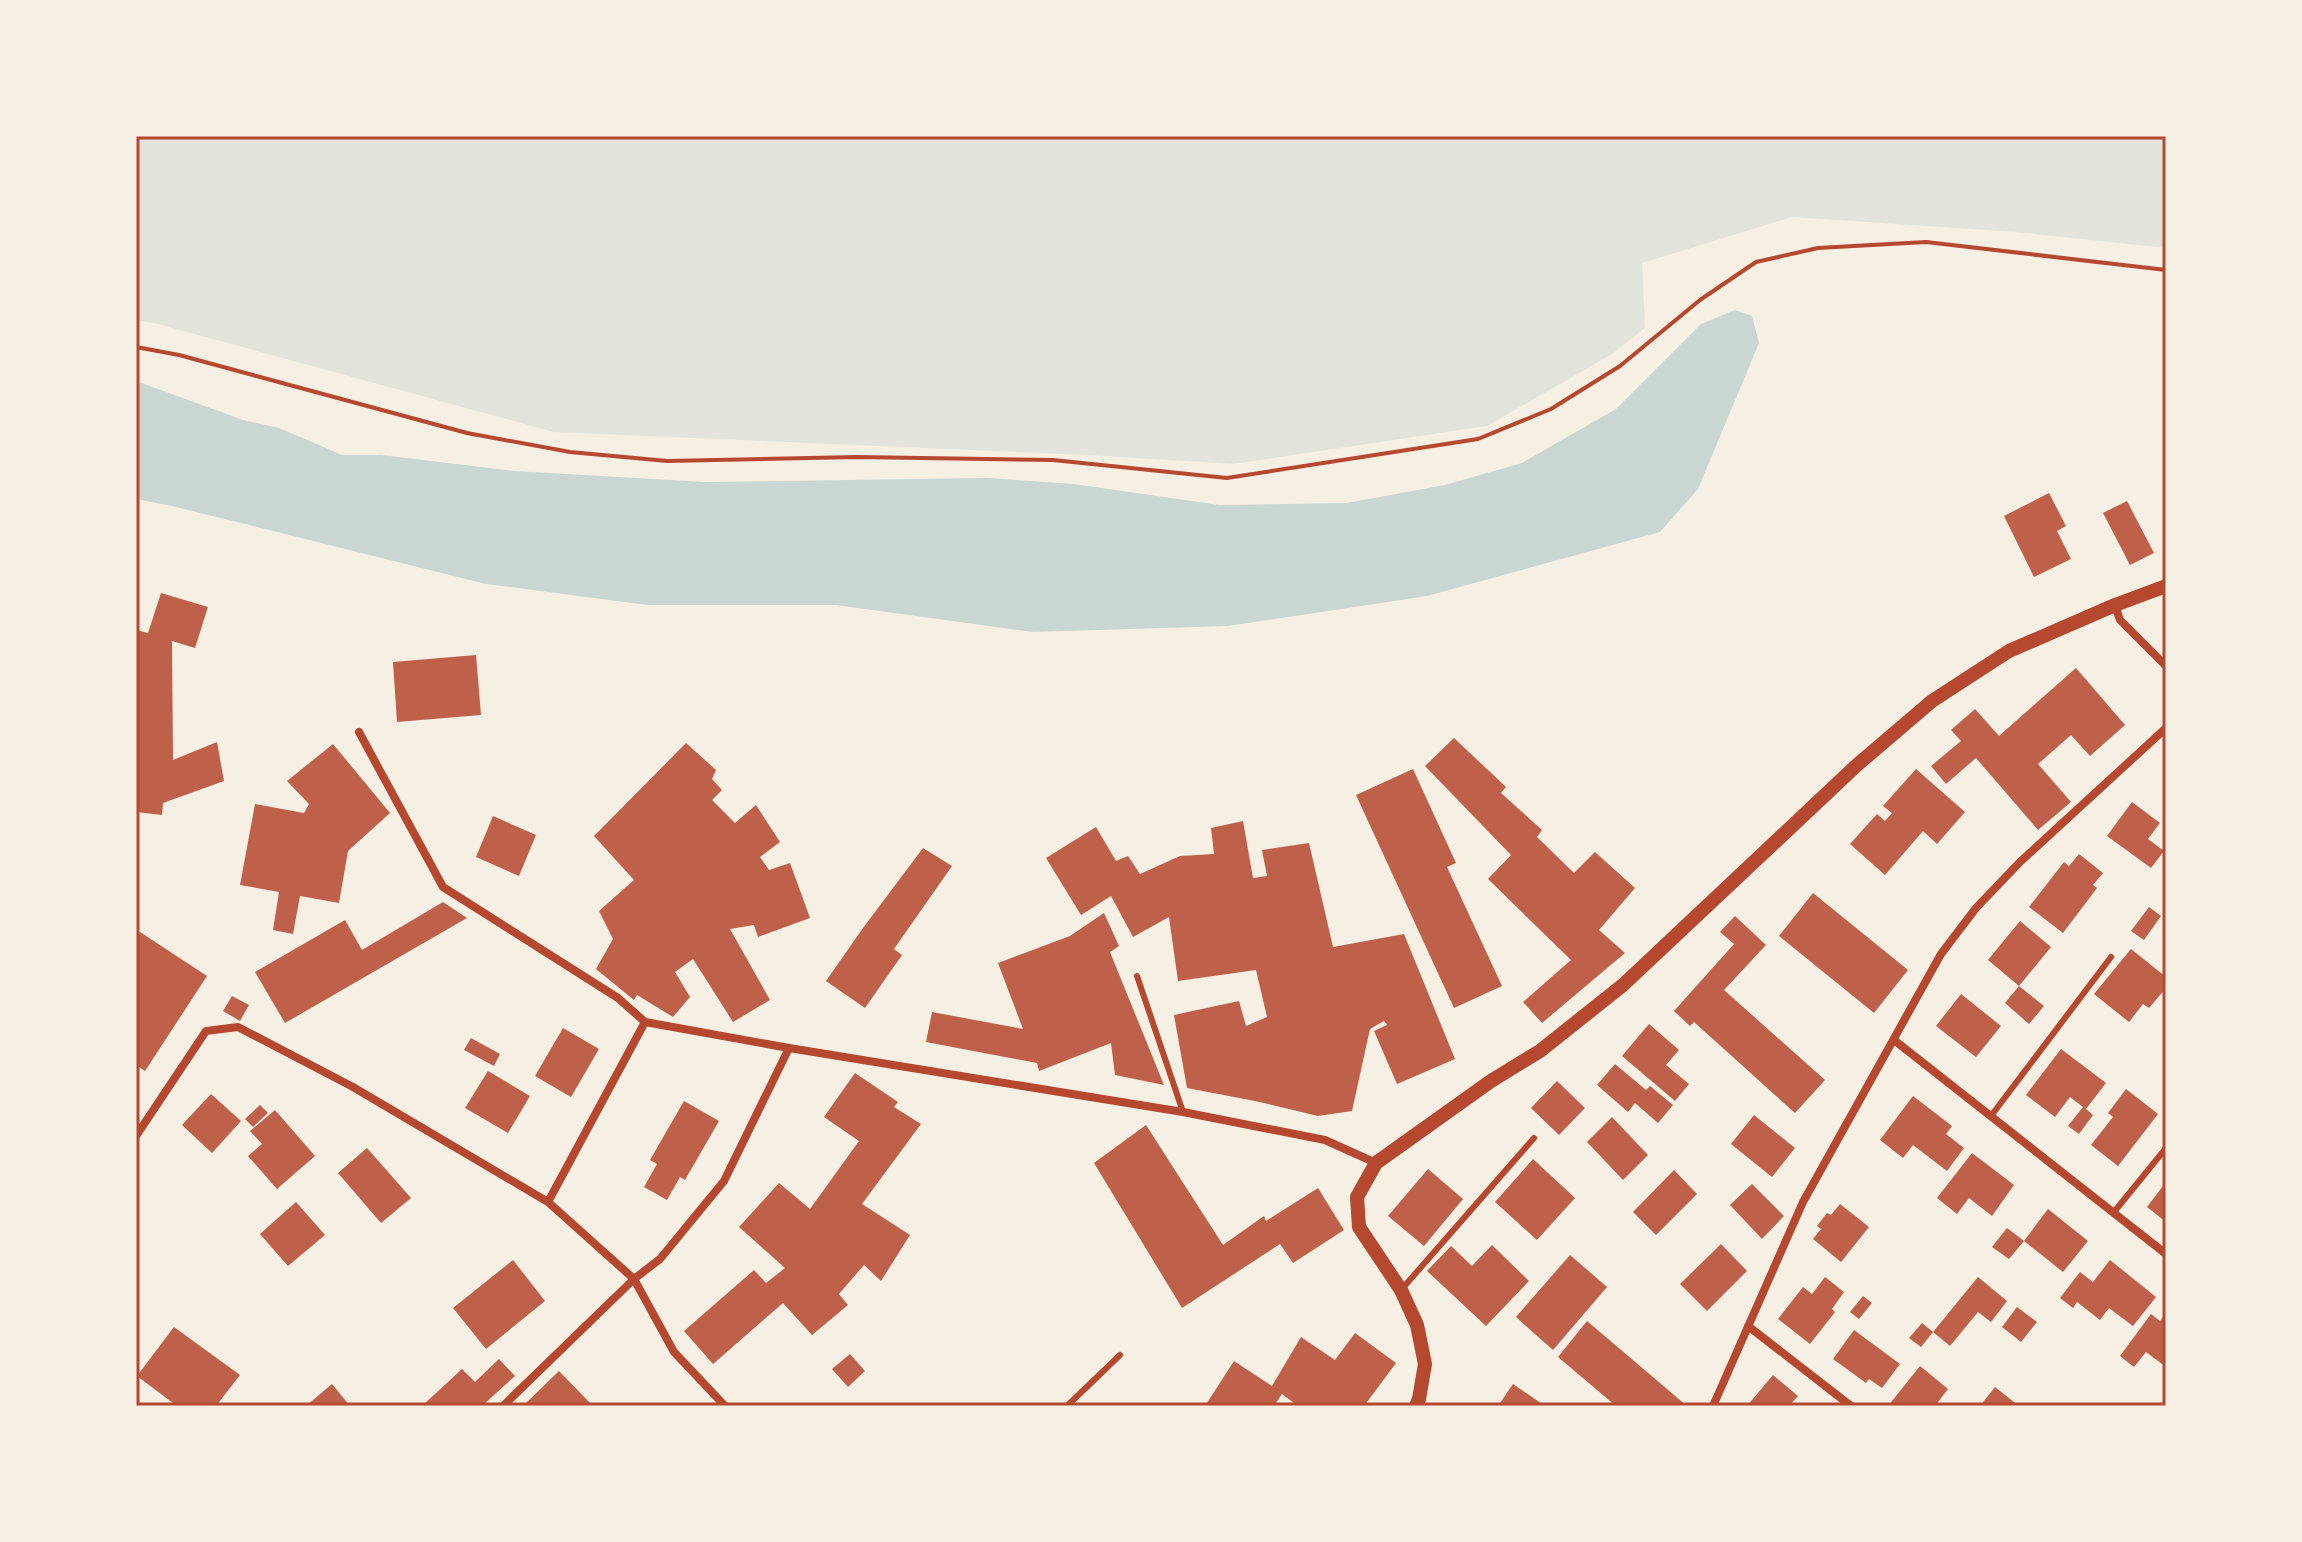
<svg xmlns="http://www.w3.org/2000/svg" width="2302" height="1542" font-family="Raleway,sans-serif">
	<style>
		.green { fill: #e2e4dc }
		.water { fill: #c9d6d2 }
		.building { fill: #bf614a }
		.lines { fill: none; stroke-linecap: round; stroke-linejoin: round }
		.path { stroke: #b5482f; stroke-width: 4 }
		.service { stroke: #b5482f; stroke-width: 6 }
		.minor { stroke: #b5482f; stroke-width: 8 }
		.tertiary { stroke: #b5482f; stroke-width: 14 }
		.neatline { fill: none; stroke: #b5482f; stroke-width: 3 }
	</style>
	<rect width="100%" height="100%" fill="#f6efe4"/>
	<path class="green" d="M136,136H2166V248L2016,232L1792,217L1642,263L1645,328L1612,354L1487,426L1234,464L1086,455L554,432L158,324L136,320Z"/>
	<path class="water" d="M1735,310L1752,316L1759,343L1698,489L1660,532L1427,596L1228,626L1033,632L836,605H648L486,584L172,506L136,499V381L243,420L279,428L342,455H381L514,471L705,482L988,478L1074,484L1219,505L1347,503L1445,485L1522,463L1616,409L1701,324Z"/>
	<path class="building" d="M2049,493L2066,526L2057,531L2071,559L2034,577L2004,516Z
		M2127,501L2154,553L2130,565L2103,513Z
		M161,593L208,607L195,648L172,641L173,760L217,742L224,781L163,803L162,815L136,812V630L148,633Z
		M476,655L481,715L397,722L393,662Z
		M2076,668L2125,725L2090,756L2071,735L2038,764L2071,802L2038,830L1976,758L1946,784L1931,766L1961,741L1951,730L1975,709L1999,736Z
		M1454,738L1506,787L1501,793L1542,830L1537,837L1574,873L1595,852L1635,888L1599,930L1625,953L1542,1023L1523,1002L1571,960L1488,879L1511,855L1425,766Z
		M686,743L716,770L712,779L722,790L712,800L735,823L756,805L780,842L760,857L769,870L790,863L810,918L758,937L754,925L730,929L770,1000L733,1022L693,959L675,972L690,997L673,1017L637,995L634,1000L596,969L613,939L599,911L634,880L594,836Z
		M333,744L390,813L348,851L339,903L300,896L293,934L273,930L279,892L240,885L255,804L304,813L309,804L287,781Z
		M1413,769L1456,863L1447,867L1502,986L1454,1008L1356,795Z
		M1916,769L1965,812L1937,844L1923,831L1885,875L1850,844L1877,814L1885,821L1892,813L1883,806Z
		M2132,802L2160,823L2148,839L2164,851L2151,868L2107,836Z
		M493,816L536,835L519,876L476,857Z
		M1243,821L1253,878L1267,876L1262,850L1309,843L1333,947L1404,934L1455,1059L1397,1084L1374,1031L1387,1025L1384,1021L1370,1029L1352,1111L1318,1116L1260,1102L1187,1088L1174,1015L1239,1001L1246,1026L1267,1017L1256,970L1178,981L1169,917L1133,937L1111,896L1081,915L1046,858L1096,827L1116,861L1128,856L1140,874L1180,856L1214,854L1211,828Z
		M923,848L952,866L894,949L902,955L865,1008L826,981L863,928Z
		M2079,854L2103,873L2093,885L2097,888L2063,933L2029,907L2064,862L2069,866Z
		M1813,893L1908,970L1874,1013L1779,936Z
		M443,902L467,918L285,1023L255,972L345,920L362,950Z
		M2149,907L2161,916L2144,940L2131,931Z
		M1104,913L1119,946L1110,952L1164,1085L1115,1075L1111,1043L1039,1071L1037,1063L926,1042L932,1012L1023,1029L998,963L1070,936Z
		M1735,916L1766,945L1724,990L1825,1080L1795,1113L1694,1022L1690,1026L1674,1011L1734,944L1720,932Z
		M2020,921L2051,947L2019,986L1988,960Z
		M140,932L207,976L145,1071L136,1065V939Z
		M2131,949L2166,977V988L2149,1008L2143,1004L2129,1022L2094,994Z
		M2019,986L2044,1006L2029,1024L2005,1003Z
		M1961,994L2001,1026L1976,1057L1936,1026Z
		M232,996L249,1005L240,1021L223,1011Z
		M1649,1024L1679,1050L1666,1065L1689,1084L1675,1101L1622,1056Z
		M563,1028L599,1049L571,1097L535,1076Z
		M471,1038L500,1054L494,1066L464,1050Z
		M2061,1049L2106,1083L2086,1109L2093,1115L2079,1134L2068,1126L2083,1107L2070,1097L2055,1117L2026,1095Z
		M1615,1064L1646,1090L1650,1086L1673,1105L1658,1123L1635,1103L1628,1112L1597,1085Z
		M488,1071L530,1096L508,1133L465,1108Z
		M855,1073L898,1102L894,1107L921,1124L862,1204L910,1235L881,1281L864,1265L839,1294L848,1305L812,1335L783,1303L713,1364L684,1331L754,1270L766,1283L785,1268L739,1227L779,1183L810,1209L859,1141L824,1117Z
		M1557,1081L1585,1108L1559,1135L1531,1108Z
		M2126,1089L2158,1114L2118,1166L2091,1145L2113,1117L2108,1113Z
		M211,1094L241,1121L212,1153L182,1125Z
		M1913,1096L1952,1126L1946,1134L1964,1148L1947,1171L1913,1145L1903,1158L1880,1140Z
		M684,1101L719,1121L685,1180L680,1177L667,1200L644,1187L657,1164L650,1160Z
		M260,1105L268,1113L253,1127L245,1119Z
		M275,1110L315,1156L277,1189L248,1156L262,1144L250,1131Z
		M1754,1115L1795,1148L1772,1177L1731,1144Z
		M1612,1117L1648,1155L1623,1180L1587,1142Z
		M1146,1125L1223,1245L1264,1216L1266,1221L1318,1188L1344,1230L1293,1263L1280,1244L1182,1308L1094,1163Z
		M367,1148L411,1198L381,1223L338,1173Z
		M1972,1153L2014,1185L1992,1216L1969,1198L1957,1214L1937,1198Z
		M1533,1159L1575,1198L1537,1240L1495,1202Z
		M1428,1169L1463,1199L1424,1246L1388,1216Z
		M1674,1170L1697,1194L1656,1235L1633,1212Z
		M2166,1182V1222L2147,1207Z
		M1752,1184L1784,1216L1762,1239L1730,1205Z
		M296,1202L325,1235L288,1266L260,1234Z
		M1840,1204L1869,1227L1841,1262L1813,1239L1821,1229L1817,1226L1827,1213L1831,1215Z
		M2048,1209L2088,1241L2063,1272L2024,1241Z
		M2007,1228L2024,1241L2009,1259L1992,1247Z
		M1721,1244L1747,1271L1707,1311L1680,1284Z
		M1492,1245L1529,1281L1486,1326L1427,1271L1451,1246L1472,1266Z
		M1570,1255L1607,1287L1553,1350L1516,1317Z
		M513,1260L545,1301L486,1349L453,1308Z
		M2110,1260L2156,1297L2133,1326L2109,1308L2100,1320L2077,1302L2073,1308L2060,1298L2080,1272L2093,1282Z
		M1825,1277L1844,1292L1832,1309L1835,1312L1810,1344L1778,1319L1803,1287L1812,1294Z
		M1978,1277L2007,1301L1991,1322L1978,1312L1950,1346L1933,1332Z
		M1863,1296L1872,1303L1859,1319L1850,1312Z
		M2017,1307L2037,1322L2021,1342L2002,1327Z
		M2166,1313V1367L2146,1352L2134,1367L2120,1356L2151,1314L2160,1321Z
		M1587,1321L1687,1406H1616L1558,1357Z
		M1922,1323L1933,1332L1921,1347L1909,1338Z
		M174,1327L240,1375L216,1406H177L137,1376Z
		M1854,1330L1900,1364L1882,1388L1869,1379L1866,1383L1833,1359Z
		M1355,1333L1396,1363L1364,1406H1298L1282,1394L1274,1406H1205L1234,1361L1272,1386L1301,1337L1335,1360Z
		M850,1354L865,1371L848,1387L832,1369Z
		M499,1359L515,1376L482,1406H422L462,1369L475,1382Z
		M1920,1366L1948,1389L1935,1406H1888Z
		M559,1371L593,1406H523Z
		M1773,1375L1798,1396L1789,1406H1747Z
		M332,1384L350,1406H306Z
		M1513,1384L1545,1406H1498Z
		M1995,1387L2019,1406H1980Z"/>
	<g class="lines">
		<path class="path" d="M136,347L179,355L467,433L570,452L667,461L857,457L1053,460L1227,478L1478,439L1551,409L1620,366L1700,300L1756,262L1818,248L1926,242L2166,270"/>
		<path class="service" d="M1137,976L1183,1112
			M1991,1116L2111,957
			M2114,1212L2166,1148
			M1401,1290L1534,1138
			M1067,1406L1120,1355"/>
		<path class="minor" d="M2115,605L2120,620L2166,666
			M359,732L443,887L618,998L645,1022L789,1048L1183,1112L1325,1140L1376,1163
			M1894,1040L2166,1254
			M136,1136L206,1031L238,1027L353,1087L548,1202L634,1279L674,1352L725,1406
			M548,1202L645,1022
			M1748,1326L1851,1406
			M503,1406L634,1279L660,1259L724,1181L789,1048
			M1713,1406L1803,1202L1941,954L1976,908L2020,862L2166,728"/>
		<path class="tertiary" d="M1416,1406L1419,1399L1425,1364L1417,1325L1401,1290L1359,1227L1357,1197L1376,1163L1491,1081L1540,1051L1623,985L1857,765L1932,701L2009,651L2115,605L2166,586"/>
	</g>
	<rect width="2302" height="1542" fill="none" stroke="#f6efe4" stroke-width="276"/>
	<rect x="138" y="138" width="2026" height="1266" class="neatline"/>
</svg>
